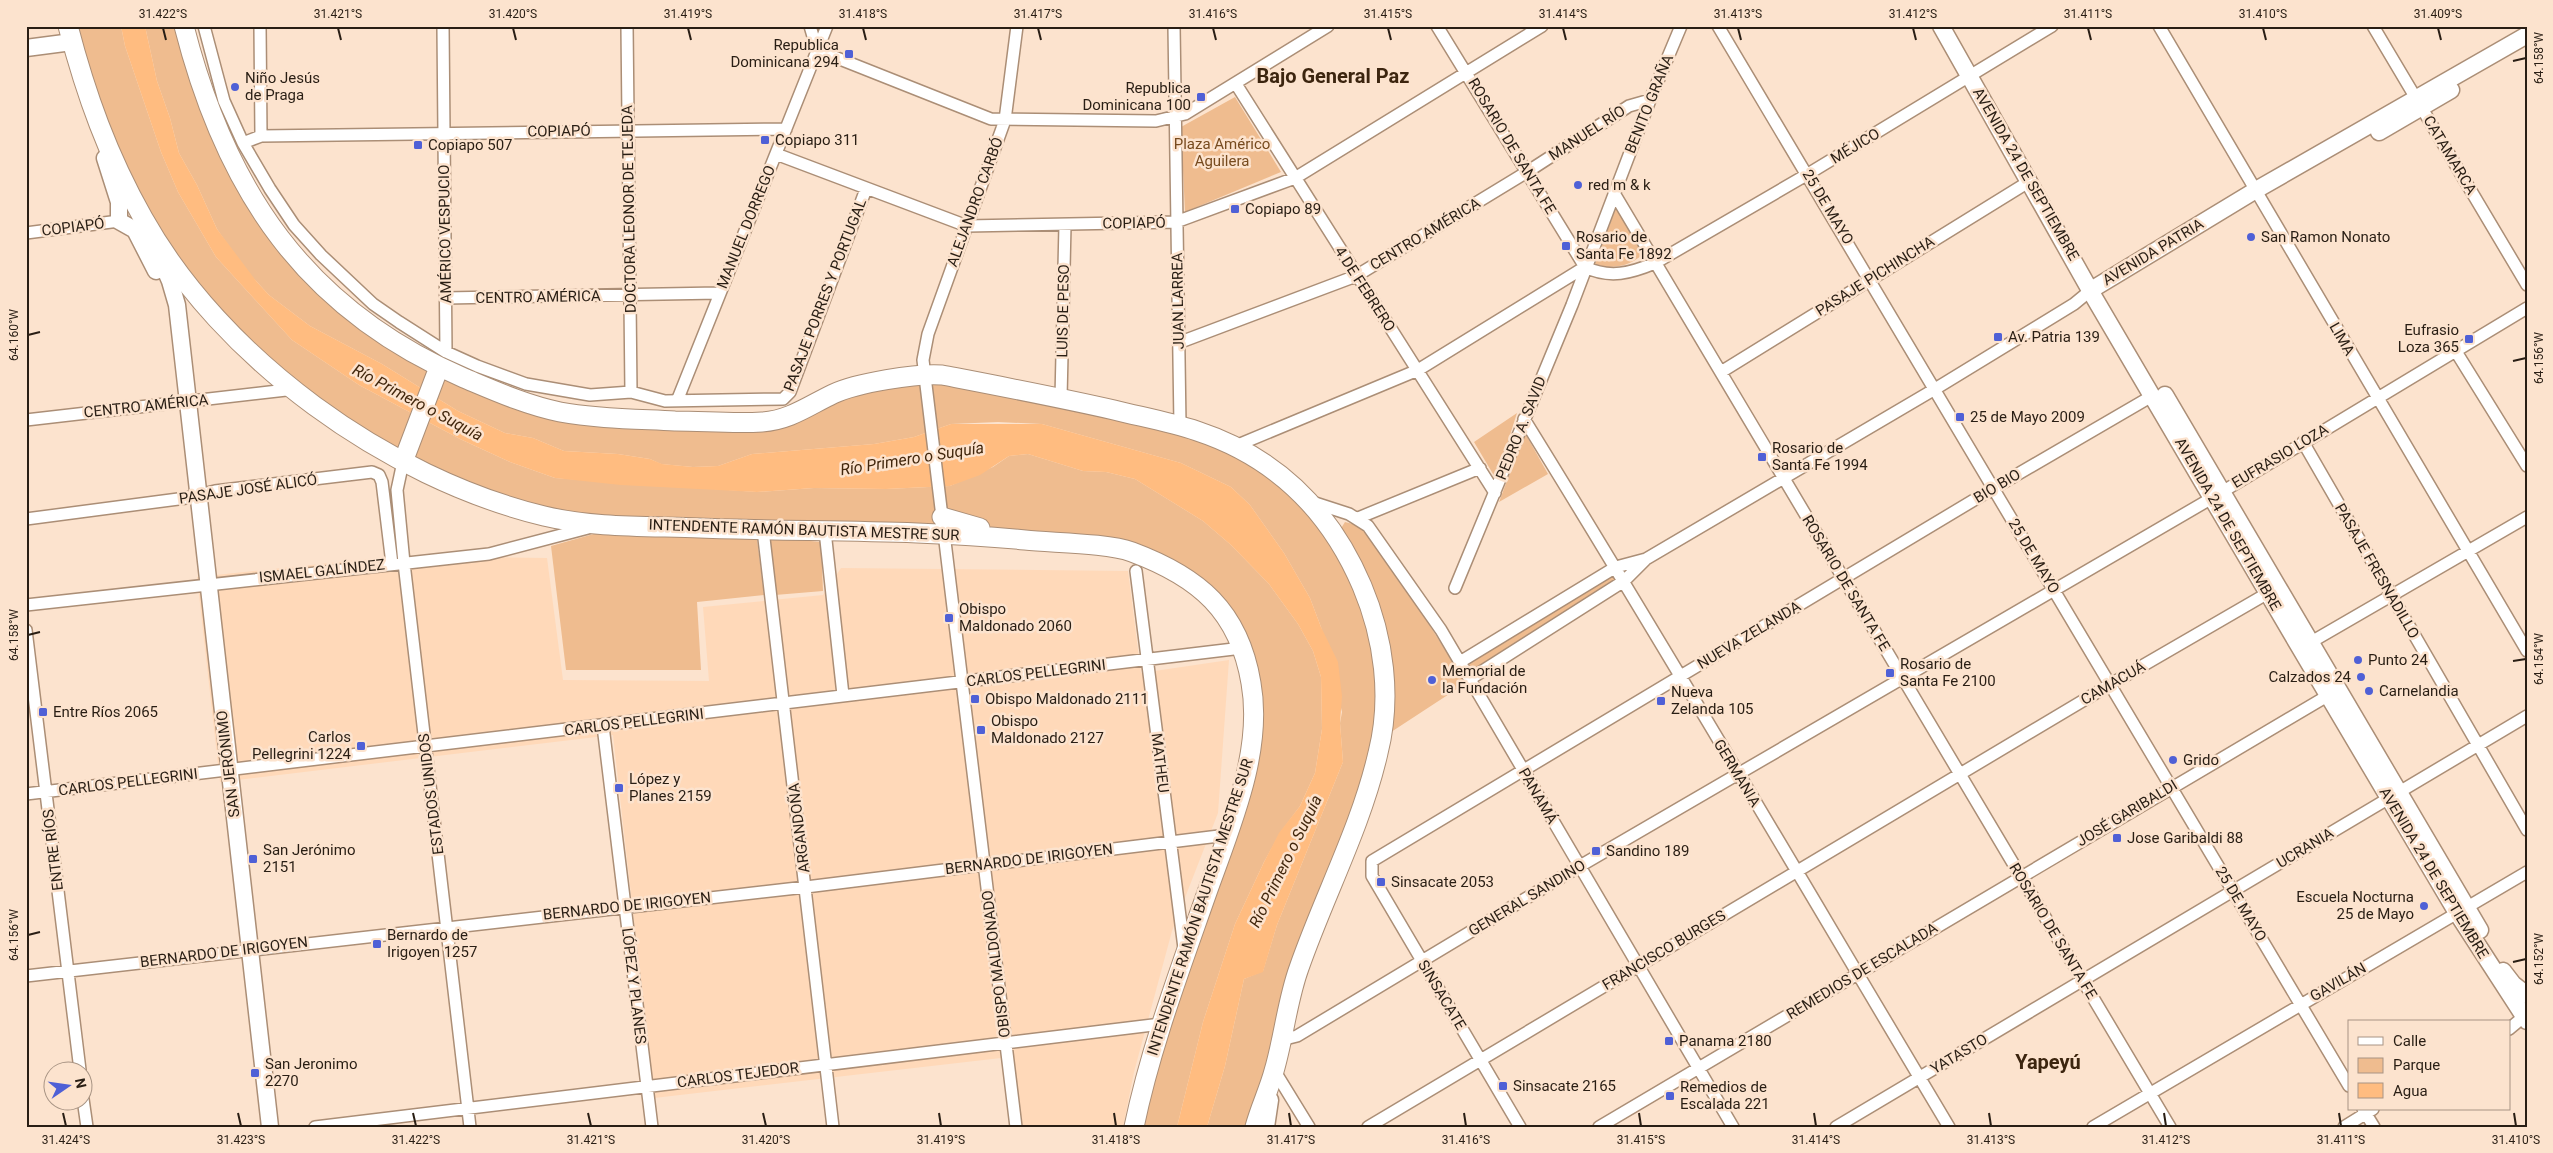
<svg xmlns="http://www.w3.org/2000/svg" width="2553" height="1153" font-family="Roboto,sans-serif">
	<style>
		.built { fill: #ffd9b9 }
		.green { fill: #efbc8f }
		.water { fill: #ffbc80 }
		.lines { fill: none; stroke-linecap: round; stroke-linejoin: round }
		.street-casing { stroke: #ab8e76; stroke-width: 14 }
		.secondary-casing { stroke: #ab8e76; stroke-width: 19 }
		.primary-casing { stroke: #ab8e76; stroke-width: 21 }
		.street { stroke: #fff; stroke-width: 11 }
		.secondary { stroke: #fff; stroke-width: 16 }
		.primary { stroke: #fff; stroke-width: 19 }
		.ticks { fill: none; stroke: #291e14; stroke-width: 2 }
		.poi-dot { fill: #4f60d6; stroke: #fce3ce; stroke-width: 2 }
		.labels { text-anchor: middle; stroke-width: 5; stroke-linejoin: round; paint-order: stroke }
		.poi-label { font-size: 15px; fill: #291e14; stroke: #fce3ce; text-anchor: start }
		.street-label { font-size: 15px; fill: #291e14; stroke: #fce3ce }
		.park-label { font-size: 15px; fill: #774b1f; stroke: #fce3ce }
		.water-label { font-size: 16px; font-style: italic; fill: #42270d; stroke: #fce3ce }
		.district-label { font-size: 20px; font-weight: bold; fill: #3c250f; stroke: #fce3ce }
		.neatline { fill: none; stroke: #291e14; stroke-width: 2 }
		.ticks-label { font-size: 12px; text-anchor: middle; fill: #291e14 }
	</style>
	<rect width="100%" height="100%" fill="#fce3ce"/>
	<path class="built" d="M396,556L547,558L563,680L709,681L703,607L823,595L841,568L1128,571L1141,673L1229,660L1218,813L1172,931L1134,1072L1123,1127H1010L1001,1058L654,1098L613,735L220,782L197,577Z"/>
	<path class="green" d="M68,26H121L125,46L161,152L178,192L216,257L292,340L359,385L460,439L510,462L555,478L757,492L814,488L886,489L950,486L993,467L1009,456L1028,454L1083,471L1106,472L1135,479L1203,521L1231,545L1269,584L1298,624L1313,651L1321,677L1322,729L1315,773L1300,806L1280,833L1264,862L1235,924L1203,1022L1177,1127H1134L1254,729L1225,612L1132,552L614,524L450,484L257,359L144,221Z
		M145,26H184L222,140L334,299L500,393L616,418L804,411L924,375L1180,425L1272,468L1357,575L1385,714L1255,1127H1207L1225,1066L1244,979L1263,971L1277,925L1343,762L1340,723L1342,712L1321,627L1310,598L1284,553L1250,505L1231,487L1181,463L1042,424L998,422L951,424L914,437L874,444L752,454L718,466L693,467L661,464L650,459L618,454L564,451L533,438L505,433L458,411L382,364L310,326L269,295L244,268L217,229L197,185L179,153L170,118L157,81Z
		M1235,97L1281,172L1185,212L1181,127Z
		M1616,208L1644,253C1629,268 1613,268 1594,266Z
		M1517,413L1496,479L1474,442Z
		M1525,433L1548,474L1499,502Z
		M1345,522L1357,525L1368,534L1389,561L1466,683L1385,736L1389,693L1340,530Z
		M615,528L757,539L764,595L697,602L701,670H566L551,546Z
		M769,537L821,542L823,591L775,595Z
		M1615,570L1619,577L1473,672L1468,664Z"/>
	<path class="water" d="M121,26H145L157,81L170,118L179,153L197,185L217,229L257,282L269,295L310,326L382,364L458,411L505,433L533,438L564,451L618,454L650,459L662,464L693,467L718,466L752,454L874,444L914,437L951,424H1042L1181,463L1231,487L1250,505L1284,553L1310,598L1321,627L1338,662L1342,696L1340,723L1343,762L1277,925L1263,972L1244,979L1225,1066L1207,1127H1177L1203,1022L1235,924L1264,862L1279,833L1300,806L1315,773L1322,729L1321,677L1313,651L1298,624L1269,584L1231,545L1203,521L1135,479L1106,472L1083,471L1028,454L1009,456L980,475L950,486L886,489L814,488L757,492L621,485L555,478L510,462L460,439L359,385L292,340L216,257L178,192L161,152L125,46Z"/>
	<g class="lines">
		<defs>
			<path id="street" d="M204,26L224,101L243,143L270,189L294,225L321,255L373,304L399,322L446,352L477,366L526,384L590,395L631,392L665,401L783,399L790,392L866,189
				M260,26L261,136
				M443,26L446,352
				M627,26L631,392
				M810,26L817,50
				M1174,26L1180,425
				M1437,26L1585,267
				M1718,26L2349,1086
				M2159,26L2527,651
				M2373,26L2527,285
				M817,50L991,119L1156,121L1185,114L1328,26
				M1236,84L1495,493
				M243,143L261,136L786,129
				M776,154L967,226L1176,222L1295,178L1542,26
				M1614,193L2170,1127
				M26,233L119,221
				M1585,267C1610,279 1631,273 1655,263L1808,174L2052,26
				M446,298L719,293
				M1178,343L1356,276L1527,172L1629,106L1650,100
				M2455,350L2527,466
				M1721,372L2030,181
				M1061,398L1065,225
				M677,401L827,26
				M1524,419C1669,653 1808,891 1949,1127
				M26,420L295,389
				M2303,442L2527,830
				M1233,447L1418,370L1585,267
				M403,462L397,490L404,563L470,1127
				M1312,502L1349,514L1368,526L1441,630L1733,1127
				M1358,518L1480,468
				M26,519L186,498L215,491L372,472L379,475L382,482L392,564
				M763,530L833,1127
				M825,531L843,695
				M1136,571L1184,948
				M1455,588L1572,305L1650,100L1681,26
				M26,605L489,554L588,528
				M26,630L80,1070
				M2306,645L2527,517
				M1460,662L1616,567L1646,559L1935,389L2074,304L2091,290
				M1470,679L1624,581L1645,560
				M603,726L652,1127
				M26,794L1242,648
				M26,976L806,887L1227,835
				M2509,1029L2527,1014
				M1281,1040L1297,1036L1580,866L2212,498L2527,308
				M1274,1070L1309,1127
				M82,1092L87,1127
				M2363,1109L2374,1127
				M315,1127L1161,1024
				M1016,1127L923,360L928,334L1005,120L1017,26
				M1368,1127L2111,684L2268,593
				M1520,1127L1372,876V861L1994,488L2152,396
				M1599,1127L2334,692
				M1836,1127L2527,716
				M2093,1127L2527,872
				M2344,1127L2373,1109"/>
			<path id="secondary" d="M1941,26L2095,299L2300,648L2457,913L2527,1021
				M26,48L72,42
				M2379,132L2451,90
				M105,158L119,202V221L135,230L156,271
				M157,251L170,281L177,305L270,1127
				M2091,290L2256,190L2527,35
				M2165,395L2480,930
				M2503,971L2513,984L2527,995
				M1266,1127L1270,1100"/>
			<path id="primary" d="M68,26C86,95 108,156 143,218C222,359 387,478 544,516C594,528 649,526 700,528C809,532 917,529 1025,540C1054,543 1107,543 1132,552C1199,577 1239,611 1251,683C1264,755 1227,834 1204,901C1178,975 1150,1050 1134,1127
				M184,26C226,191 305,309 464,378C495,391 526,405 560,412C598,419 637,419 675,421C704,421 733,424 762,422C790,420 808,406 833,394C856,383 917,373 942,375C999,386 1057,397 1114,410C1142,417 1170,422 1197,431C1276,457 1330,511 1362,586C1384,638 1392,698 1378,753C1361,827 1324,896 1299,968C1287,1001 1284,1037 1274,1071C1269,1090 1260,1108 1255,1127
				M403,462L439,367
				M942,517L980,528"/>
		</defs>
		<use href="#street" class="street-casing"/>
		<use href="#secondary" class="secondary-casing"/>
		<use href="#primary" class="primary-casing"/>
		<use href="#street" class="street"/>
		<use href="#secondary" class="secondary"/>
		<use href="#primary" class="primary"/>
	</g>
	<path class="ticks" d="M163,28L166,40M338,28L341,40M513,28L516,40M688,28L691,40M863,28L866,40M1038,28L1041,40M1213,28L1216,40M1388,28L1391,40M1563,28L1566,40M1738,28L1741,40M1913,28L1916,40M2088,28L2091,40M2263,28L2266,40M2438,28L2441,40M2513,61L2526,58M28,335L40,332M2513,361L2526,358M28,635L40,632M2513,661L2526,659M28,935L40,932M2513,962L2526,959M63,1113L66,1126M238,1113L241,1126M413,1113L416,1126M588,1113L591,1126M763,1113L766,1126M939,1113L941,1126M1114,1113L1116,1126M1289,1113L1291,1126M1464,1113L1466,1126M1639,1113L1641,1126M1814,1113L1816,1126M1989,1113L1991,1126M2164,1113L2166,1126M2339,1113L2341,1126M2514,1113L2516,1126"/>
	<g class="poi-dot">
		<rect x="844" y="49" width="10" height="10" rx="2.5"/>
		<circle cx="235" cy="87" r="5"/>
		<rect x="1196" y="92" width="10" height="10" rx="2.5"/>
		<rect x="760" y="135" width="10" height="10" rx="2.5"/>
		<rect x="413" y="140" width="10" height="10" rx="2.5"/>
		<circle cx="1578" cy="185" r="5"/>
		<rect x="1230" y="204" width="10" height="10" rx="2.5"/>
		<circle cx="2251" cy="237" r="5"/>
		<rect x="1561" y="241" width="10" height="10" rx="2.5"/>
		<rect x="1993" y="332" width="10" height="10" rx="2.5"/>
		<rect x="2464" y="334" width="10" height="10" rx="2.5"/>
		<rect x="1955" y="412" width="10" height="10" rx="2.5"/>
		<rect x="1757" y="452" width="10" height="10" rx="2.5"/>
		<rect x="944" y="613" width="10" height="10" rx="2.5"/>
		<circle cx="2358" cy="660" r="5"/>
		<rect x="1885" y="668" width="10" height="10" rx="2.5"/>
		<circle cx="2361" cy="677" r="5"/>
		<circle cx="1432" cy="680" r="5"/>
		<circle cx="2369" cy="691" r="5"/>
		<rect x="970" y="694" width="10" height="10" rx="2.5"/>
		<rect x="1656" y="696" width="10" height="10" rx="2.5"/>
		<rect x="38" y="707" width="10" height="10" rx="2.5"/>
		<rect x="976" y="725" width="10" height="10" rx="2.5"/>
		<rect x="356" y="741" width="10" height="10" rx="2.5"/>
		<circle cx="2173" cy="760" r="5"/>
		<rect x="614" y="783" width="10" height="10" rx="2.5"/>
		<rect x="2112" y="833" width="10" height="10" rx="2.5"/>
		<rect x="1591" y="846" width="10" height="10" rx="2.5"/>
		<rect x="248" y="854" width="10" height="10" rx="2.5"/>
		<rect x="1376" y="877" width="10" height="10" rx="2.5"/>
		<circle cx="2424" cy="906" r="5"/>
		<rect x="372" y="939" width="10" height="10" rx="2.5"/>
		<rect x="1664" y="1036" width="10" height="10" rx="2.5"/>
		<rect x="250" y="1068" width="10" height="10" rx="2.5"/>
		<rect x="1498" y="1081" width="10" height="10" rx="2.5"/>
		<rect x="1665" y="1091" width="10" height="10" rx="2.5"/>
	</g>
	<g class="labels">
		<g class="poi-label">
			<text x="839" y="50" text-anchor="end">Republica<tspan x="839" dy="17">Dominicana 294</tspan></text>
			<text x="245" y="83">Niño Jesús<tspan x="245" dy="17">de Praga</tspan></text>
			<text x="1191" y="93" text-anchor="end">Republica<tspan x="1191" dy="17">Dominicana 100</tspan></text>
			<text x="775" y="145">Copiapo 311</text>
			<text x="428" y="150">Copiapo 507</text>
			<text x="1588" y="190">red m &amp; k</text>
			<text x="1245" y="214">Copiapo 89</text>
			<text x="1576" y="242">Rosario de<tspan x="1576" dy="17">Santa Fe 1892</tspan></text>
			<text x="2261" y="242">San Ramon Nonato</text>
			<text x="2459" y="335" text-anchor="end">Eufrasio<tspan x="2459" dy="17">Loza 365</tspan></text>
			<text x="2008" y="342">Av. Patria 139</text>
			<text x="1970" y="422">25 de Mayo 2009</text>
			<text x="1772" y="453">Rosario de<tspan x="1772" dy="17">Santa Fe 1994</tspan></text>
			<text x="959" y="614">Obispo<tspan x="959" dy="17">Maldonado 2060</tspan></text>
			<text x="2368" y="665">Punto 24</text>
			<text x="1900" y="669">Rosario de<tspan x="1900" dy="17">Santa Fe 2100</tspan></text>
			<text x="1442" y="676">Memorial de<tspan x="1442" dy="17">la Fundación</tspan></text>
			<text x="2351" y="682" text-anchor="end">Calzados 24</text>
			<text x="2379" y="696">Carnelandia</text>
			<text x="1671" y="697">Nueva<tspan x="1671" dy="17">Zelanda 105</tspan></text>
			<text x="985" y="704">Obispo Maldonado 2111</text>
			<text x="53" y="717">Entre Ríos 2065</text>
			<text x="991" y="726">Obispo<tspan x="991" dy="17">Maldonado 2127</tspan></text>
			<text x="351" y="742" text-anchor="end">Carlos<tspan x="351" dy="17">Pellegrini 1224</tspan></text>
			<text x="2183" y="765">Grido</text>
			<text x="629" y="784">López y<tspan x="629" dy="17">Planes 2159</tspan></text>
			<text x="2127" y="843">Jose Garibaldi 88</text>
			<text x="263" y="855">San Jerónimo<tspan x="263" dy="17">2151</tspan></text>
			<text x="1606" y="856">Sandino 189</text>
			<text x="1391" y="887">Sinsacate 2053</text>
			<text x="2414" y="902" text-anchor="end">Escuela Nocturna<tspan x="2414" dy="17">25 de Mayo</tspan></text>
			<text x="387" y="940">Bernardo de<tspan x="387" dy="17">Irigoyen 1257</tspan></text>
			<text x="1679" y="1046">Panama 2180</text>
			<text x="265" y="1069">San Jeronimo<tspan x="265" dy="17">2270</tspan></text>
			<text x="1513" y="1091">Sinsacate 2165</text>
			<text x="1680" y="1092">Remedios de<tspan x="1680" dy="17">Escalada 221</tspan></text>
		</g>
		<g class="street-label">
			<text transform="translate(1649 104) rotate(-68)" y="5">BENITO GRAÑA</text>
			<text transform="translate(559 131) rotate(-1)" y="5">COPIAPÓ</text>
			<text transform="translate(1587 133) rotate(-33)" y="5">MANUEL RÍO</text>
			<text transform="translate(1512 146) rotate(59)" y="5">ROSARIO DE SANTA FE</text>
			<text transform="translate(1855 146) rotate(-31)" y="5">MÉJICO</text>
			<text transform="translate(2450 155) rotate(59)" y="5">CATAMARCA</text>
			<text transform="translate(2026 174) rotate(60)" y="5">AVENIDA 24 DE SEPTIEMBRE</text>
			<text transform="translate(975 202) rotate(-70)" y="5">ALEJANDRO CARBÓ</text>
			<text transform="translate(1828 207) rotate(59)" y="5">25 DE MAYO</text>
			<text transform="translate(629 209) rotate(-91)" y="5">DOCTORA LEONOR DE TEJEDA</text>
			<text transform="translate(1134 223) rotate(-1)" y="5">COPIAPÓ</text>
			<text transform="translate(73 227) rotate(-7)" y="5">COPIAPÓ</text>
			<text transform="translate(746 227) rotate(-68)" y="5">MANUEL DORREGO</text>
			<text transform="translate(445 234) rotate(-91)" y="5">AMÉRICO VESPUCIO</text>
			<text transform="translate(1425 234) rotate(-31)" y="5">CENTRO AMÉRICA</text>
			<text transform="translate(2153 252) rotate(-31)" y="5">AVENIDA PATRIA</text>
			<text transform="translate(1875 276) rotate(-32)" y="5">PASAJE PICHINCHA</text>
			<text transform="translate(1365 289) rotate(57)" y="5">4 DE FEBRERO</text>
			<text transform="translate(825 295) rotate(-69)" y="5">PASAJE PORRES Y PORTUGAL</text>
			<text transform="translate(538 297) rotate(-1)" y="5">CENTRO AMÉRICA</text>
			<text transform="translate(1178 301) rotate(-91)" y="5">JUAN LARREA</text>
			<text transform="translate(1063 311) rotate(-89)" y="5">LUIS DE PESO</text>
			<text transform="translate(2342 339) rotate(60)" y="5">LIMA</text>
			<text transform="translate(146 406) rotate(-6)" y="5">CENTRO AMÉRICA</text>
			<text transform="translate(1521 428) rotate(-68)" y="5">PEDRO A. SAVID</text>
			<text transform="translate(2280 456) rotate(-31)" y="5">EUFRASIO LOZA</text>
			<text transform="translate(1997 486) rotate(-31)" y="5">BIO BIO</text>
			<text transform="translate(248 489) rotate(-8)" y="5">PASAJE JOSÉ ALICÓ</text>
			<text transform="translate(2228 524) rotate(60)" y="5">AVENIDA 24 DE SEPTIEMBRE</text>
			<text transform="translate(804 530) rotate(2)" y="5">INTENDENTE RAMÓN BAUTISTA MESTRE SUR</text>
			<text transform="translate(2034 556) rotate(59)" y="5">25 DE MAYO</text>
			<text transform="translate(322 571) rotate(-6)" y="5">ISMAEL GALÍNDEZ</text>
			<text transform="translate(2377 571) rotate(60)" y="5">PASAJE FRESNADILLO</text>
			<text transform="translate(1846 583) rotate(59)" y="5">ROSARIO DE SANTA FE</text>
			<text transform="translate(1749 635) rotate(-31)" y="5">NUEVA ZELANDA</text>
			<text transform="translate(1036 673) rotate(-7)" y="5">CARLOS PELLEGRINI</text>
			<text transform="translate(2113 683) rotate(-30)" y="5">CAMACUÁ</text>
			<text transform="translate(634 722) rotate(-7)" y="5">CARLOS PELLEGRINI</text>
			<text transform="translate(1160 763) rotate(83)" y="5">MATHEU</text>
			<text transform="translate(228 764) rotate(-97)" y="5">SAN JERÓNIMO</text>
			<text transform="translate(1737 773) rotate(59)" y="5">GERMANIA</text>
			<text transform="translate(128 782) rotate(-7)" y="5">CARLOS PELLEGRINI</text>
			<text transform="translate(431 794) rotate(-97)" y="5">ESTADOS UNIDOS</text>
			<text transform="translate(1538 796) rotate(60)" y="5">PANAMÁ</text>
			<text transform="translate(2127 813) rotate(-31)" y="5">JOSÉ GARIBALDI</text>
			<text transform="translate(799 828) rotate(-97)" y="5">ARGANDOÑA</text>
			<text transform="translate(2305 848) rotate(-31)" y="5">UCRANIA</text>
			<text transform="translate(53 850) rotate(-97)" y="5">ENTRE RÍOS</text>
			<text transform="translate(1029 859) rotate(-7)" y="5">BERNARDO DE IRIGOYEN</text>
			<text transform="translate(2434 873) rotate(59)" y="5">AVENIDA 24 DE SEPTIEMBRE</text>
			<text transform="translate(1527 898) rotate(-31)" y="5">GENERAL SANDINO</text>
			<text transform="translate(2241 904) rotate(59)" y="5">25 DE MAYO</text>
			<text transform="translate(627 906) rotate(-6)" y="5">BERNARDO DE IRIGOYEN</text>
			<text transform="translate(1200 907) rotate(-72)" y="5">INTENDENTE RAMÓN BAUTISTA MESTRE SUR</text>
			<text transform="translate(2053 931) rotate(59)" y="5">ROSARIO DE SANTA FE</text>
			<text transform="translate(1664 950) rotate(-31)" y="5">FRANCISCO BURGES</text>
			<text transform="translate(224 952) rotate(-7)" y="5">BERNARDO DE IRIGOYEN</text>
			<text transform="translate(996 964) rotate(-97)" y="5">OBISPO MALDONADO</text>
			<text transform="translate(1862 971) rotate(-31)" y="5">REMEDIOS DE ESCALADA</text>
			<text transform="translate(2338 982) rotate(-30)" y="5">GAVILÁN</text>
			<text transform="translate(634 986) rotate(83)" y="5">LÓPEZ Y PLANES</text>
			<text transform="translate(1442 995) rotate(59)" y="5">SINSACATE</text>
			<text transform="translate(1959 1054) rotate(-31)" y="5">YATASTO</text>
			<text transform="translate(738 1075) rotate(-7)" y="5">CARLOS TEJEDOR</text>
		</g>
		<g class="park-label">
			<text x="1222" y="149">Plaza Américo<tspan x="1222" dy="17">Aguilera</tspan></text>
		</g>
		<g class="water-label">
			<text transform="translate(418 402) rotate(28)" y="6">Río Primero o Suquía</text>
			<text transform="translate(912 458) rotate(-9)" y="6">Río Primero o Suquía</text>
			<text transform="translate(1285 861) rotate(-64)" y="6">Río Primero o Suquía</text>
		</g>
		<g class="district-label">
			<text x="1333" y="83">Bajo General Paz</text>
			<text x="2048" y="1069">Yapeyú</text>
		</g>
	</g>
	<rect width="2553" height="1153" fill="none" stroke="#fce3ce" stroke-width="55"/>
	<rect x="2348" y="1020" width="162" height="90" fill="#fce3ce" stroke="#a89484"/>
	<rect x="2358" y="1037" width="25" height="8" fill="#ffffff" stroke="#a89484"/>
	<text x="2393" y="1046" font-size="15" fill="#291e14">Calle</text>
	<rect x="2358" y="1058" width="25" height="15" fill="#efbc8f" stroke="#a89484"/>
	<text x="2393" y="1070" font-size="15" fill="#291e14">Parque</text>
	<rect x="2358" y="1083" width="25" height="15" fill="#ffbc80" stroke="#a89484"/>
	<text x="2393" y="1096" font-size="15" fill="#291e14">Agua</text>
	<g transform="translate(68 1086) rotate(77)"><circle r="24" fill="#fce3ce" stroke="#a89484"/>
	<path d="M0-4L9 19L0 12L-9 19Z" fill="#4f60d6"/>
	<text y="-8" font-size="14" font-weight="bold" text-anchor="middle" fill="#291e14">N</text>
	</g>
	<rect x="28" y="28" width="2498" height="1098" class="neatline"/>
	<g class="ticks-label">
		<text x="163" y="18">31.422°S</text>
		<text x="338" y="18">31.421°S</text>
		<text x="513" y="18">31.420°S</text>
		<text x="688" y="18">31.419°S</text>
		<text x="863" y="18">31.418°S</text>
		<text x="1038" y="18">31.417°S</text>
		<text x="1213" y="18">31.416°S</text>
		<text x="1388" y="18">31.415°S</text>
		<text x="1563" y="18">31.414°S</text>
		<text x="1738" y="18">31.413°S</text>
		<text x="1913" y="18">31.412°S</text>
		<text x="2088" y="18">31.411°S</text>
		<text x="2263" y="18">31.410°S</text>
		<text x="2438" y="18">31.409°S</text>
		<text transform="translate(2539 58) rotate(-90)" y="4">64.158°W</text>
		<text transform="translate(14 335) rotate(-90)" y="4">64.160°W</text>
		<text transform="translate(2539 358) rotate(-90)" y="4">64.156°W</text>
		<text transform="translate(14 635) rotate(-90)" y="4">64.158°W</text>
		<text transform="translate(2539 659) rotate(-90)" y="4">64.154°W</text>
		<text transform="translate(14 935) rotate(-90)" y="4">64.156°W</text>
		<text transform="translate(2539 959) rotate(-90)" y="4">64.152°W</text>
		<text x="66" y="1144">31.424°S</text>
		<text x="241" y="1144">31.423°S</text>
		<text x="416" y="1144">31.422°S</text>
		<text x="591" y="1144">31.421°S</text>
		<text x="766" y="1144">31.420°S</text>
		<text x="941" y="1144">31.419°S</text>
		<text x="1116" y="1144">31.418°S</text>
		<text x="1291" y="1144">31.417°S</text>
		<text x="1466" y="1144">31.416°S</text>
		<text x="1641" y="1144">31.415°S</text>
		<text x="1816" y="1144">31.414°S</text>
		<text x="1991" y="1144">31.413°S</text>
		<text x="2166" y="1144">31.412°S</text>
		<text x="2341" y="1144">31.411°S</text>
		<text x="2516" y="1144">31.410°S</text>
	</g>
</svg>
